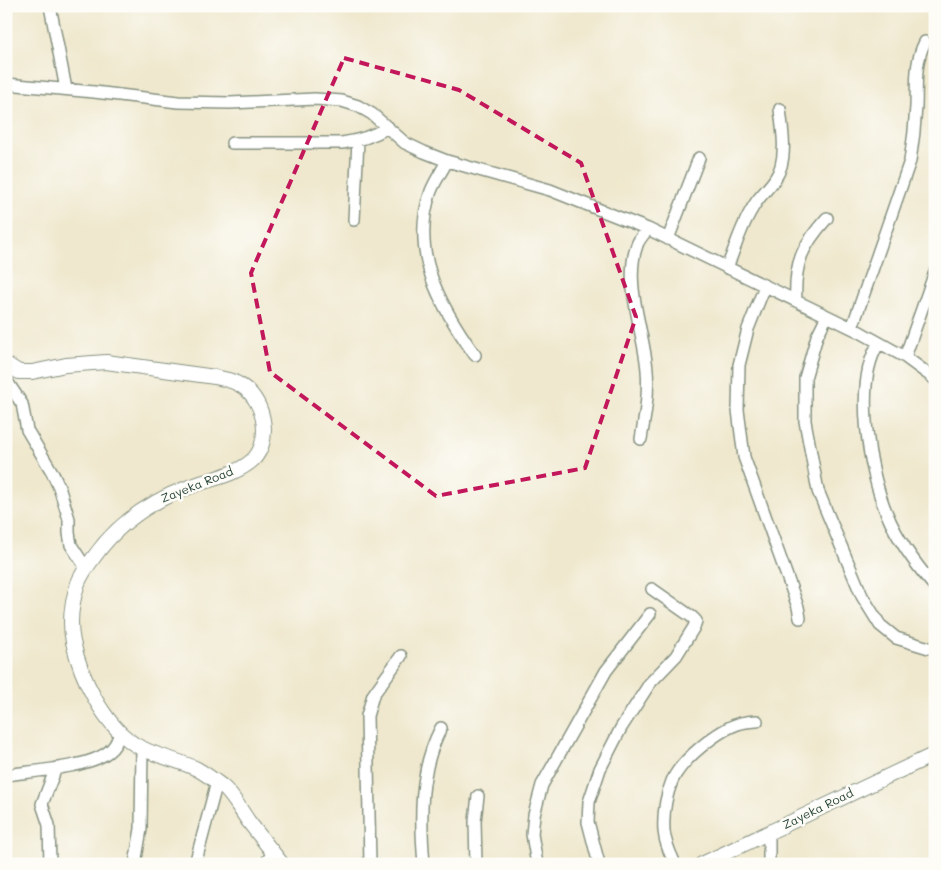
<svg xmlns="http://www.w3.org/2000/svg" width="941" height="870" font-family="Mali,sans-serif">
	<style>
		.lines { fill: none; stroke-linecap: round; stroke-linejoin: round }
		.minor-casing { stroke: #879281; stroke-width: 14 }
		.tertiary-casing { stroke: #879281; stroke-width: 16 }
		.minor { stroke: #fff; stroke-width: 11 }
		.tertiary { stroke: #fff; stroke-width: 14 }
		.marked { fill: none; stroke: #c2185b; stroke-width: 4; stroke-dasharray: 10 6; stroke-linejoin: round }
		.labels { text-anchor: middle; stroke-width: 5; stroke-linejoin: round; paint-order: stroke }
		.street-label { font-size: 12px; fill: #1f3d34; stroke: #fdfcf7 }
	</style>
	<rect width="100%" height="100%" fill="#fdfcf7"/>
	<filter id="ink" filterUnits="userSpaceOnUse"><feTurbulence type="fractalNoise" baseFrequency=".02" numOctaves="2"/><feDisplacementMap in="SourceGraphic" scale="10" xChannelSelector="R" yChannelSelector="G"/><feConvolveMatrix kernelMatrix="1 2 1 2 8 2 1 2 1" color-interpolation-filters="sRGB"/></filter>
	<filter id="wash" filterUnits="userSpaceOnUse"><feTurbulence type="fractalNoise" baseFrequency=".0096" numOctaves="4" result="noise"/><feDisplacementMap in="SourceGraphic" scale="20" xChannelSelector="R" yChannelSelector="G"/><feGaussianBlur stdDeviation="1.12" result="paint"/><feColorMatrix in="noise" values="0 0 0 0 0 0 0 0 0 0 0 0 0 0 0 0 0 1.4 0 .05"/><feComposite in="paint" operator="in"/></filter>
	<g filter="url(#wash)">
		<rect width="100%" height="100%" fill="#efe8ce"/>
	</g>
	<g filter="url(#ink)">
		<g class="lines">
			<defs>
				<path id="minor" d="M50,6L66,89
					M6,84L94,92L178,102L230,103L315,99L342,101L358,106L372,114L405,143L424,152L447,161L550,190L648,229L860,332L905,357L935,379
					M232,143H342C358,141 375,135 388,127
					M447,161C442,171 435,181 431,191C409,252 440,306 475,355
					M354,220L358,141
					M668,239L699,158
					M727,268C736,245 743,221 757,201C765,190 777,181 781,166C786,148 782,128 780,109
					M765,286L748,329L739,365L738,410L744,457L798,607L800,618
					M796,301C794,263 802,246 827,218
					M827,316L817,336L805,378V421L818,491L862,596L880,625L896,638L929,648
					M852,328L910,161C913,143 915,125 916,107C917,84 914,63 925,42
					M879,343C853,382 869,473 887,514C898,541 916,565 935,587
					M905,357L935,272
					M6,380L22,404L27,430L52,472L59,487L69,519V533L71,545L86,568
					M641,439C645,416 649,394 647,370C644,331 623,283 637,245C639,239 644,234 648,229
					M6,775C32,771 88,768 108,752C115,747 117,741 120,733
					M50,864L49,825L42,804L56,768
					M135,864L141,829L142,748
					M195,864L217,782
					M265,864L273,853
					M370,864L367,716L373,695L401,656
					M424,864C420,818 419,770 441,728
					M476,864L475,821L478,796
					M537,864L532,834L534,815L542,785L606,671L650,614
					M599,864L588,822L589,802L600,769L621,728L650,683L676,656L694,627L696,621L692,617L652,589
					M675,864C670,853 665,843 664,831C663,815 666,796 672,781C681,760 719,729 741,723C746,722 752,721 757,721
					M769,864V833"/>
				<path id="tertiary" d="M6,364L19,372H32L66,365L106,362L215,377C225,379 235,381 243,387C266,402 273,446 249,463C232,476 209,479 189,487C151,501 118,523 94,557C88,565 82,573 78,583C72,601 69,623 73,642C81,678 103,723 134,744C153,756 177,759 197,769C206,774 214,780 222,786C233,795 241,811 249,822C260,836 271,850 282,864
					M702,864L935,754"/>
			</defs>
			<use href="#minor" class="minor-casing"/>
			<use href="#tertiary" class="tertiary-casing"/>
			<use href="#minor" class="minor"/>
			<use href="#tertiary" class="tertiary"/>
		</g>
	</g>
	<path class="marked" d="M344,58L459,90L581,163L636,317L585,468L436,496L270,372L251,273Z"/>
	<g class="labels">
		<g class="street-label">
			<text transform="translate(197 485) rotate(-22)" y="4">Zayeka Road</text>
			<text transform="translate(818 809) rotate(-26)" y="4">Zayeka Road</text>
		</g>
	</g>
	<rect width="941" height="870" fill="none" stroke="#fdfcf7" stroke-width="25"/>
</svg>
